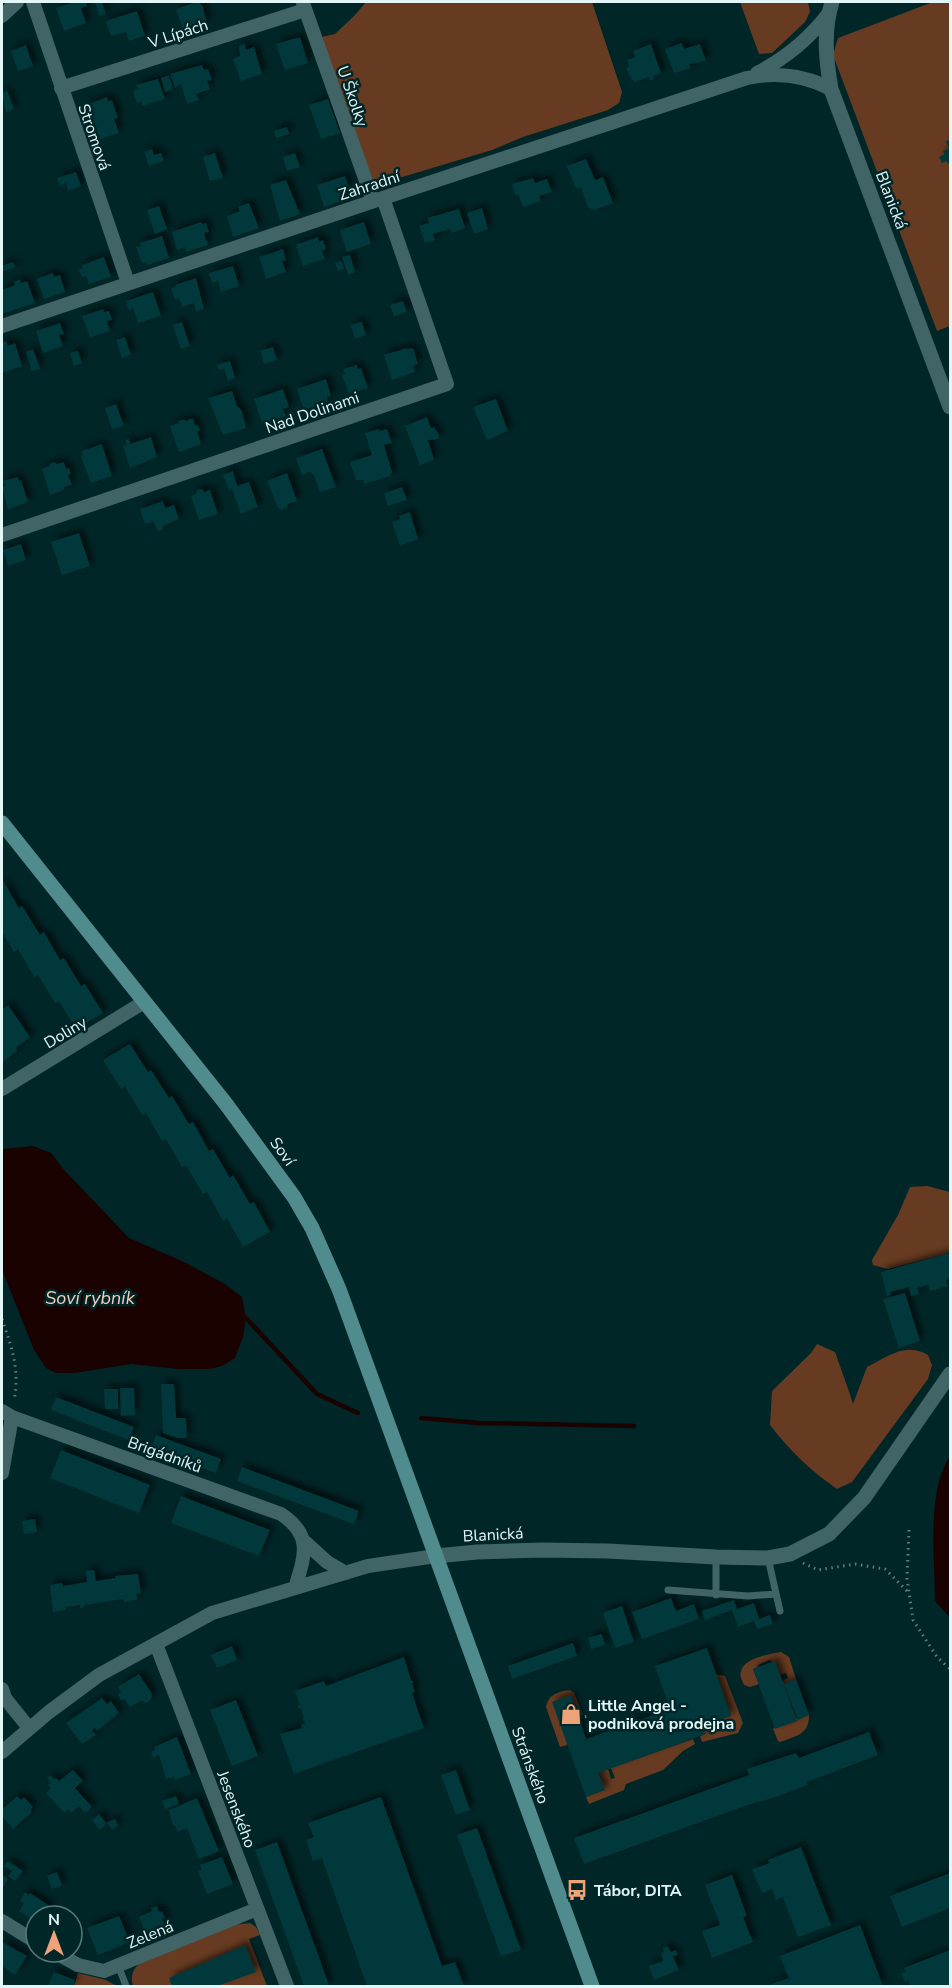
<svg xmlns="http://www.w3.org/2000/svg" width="952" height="1988" font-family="'Nunito Sans',sans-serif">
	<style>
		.green { fill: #673b21 }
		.water { fill: #190200 }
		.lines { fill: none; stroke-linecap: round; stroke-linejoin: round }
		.stream { stroke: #190200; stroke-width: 4.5 }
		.building { fill: #00393b; filter: url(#shadow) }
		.path { stroke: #607e7f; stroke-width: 3; stroke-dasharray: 1.5 4.5; stroke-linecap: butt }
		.service { stroke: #416466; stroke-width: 7 }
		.minor { stroke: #416466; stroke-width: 14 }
		.tertiary { stroke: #416466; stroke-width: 15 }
		.secondary { stroke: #508b8e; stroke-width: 15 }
		.labels { text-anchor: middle; stroke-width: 5; stroke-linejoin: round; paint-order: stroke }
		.street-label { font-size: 16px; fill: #e4f7f8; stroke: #012628 }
		.poi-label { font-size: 16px; font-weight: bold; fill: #e4f7f8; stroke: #012628; text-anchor: start }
		.water-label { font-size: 18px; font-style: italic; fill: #f5d1be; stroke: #012628 }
	</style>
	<defs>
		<filter id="shadow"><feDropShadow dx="4.5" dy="-4.5" stdDeviation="3" flood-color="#0009"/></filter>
	</defs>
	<rect width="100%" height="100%" fill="#012628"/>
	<path class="green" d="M366,2H592L622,92L619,103L608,110L523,137L492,150L399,178L375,183L371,179L321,37L335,34L355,15Z
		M740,2H808L810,12L805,22L772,53L759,54Z
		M933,2H950V326L937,331L833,55L838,38Z
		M927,1186L950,1192V1253L888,1269L873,1265L872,1260L898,1215L910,1187Z
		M817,1344L835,1352C841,1370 848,1387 853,1404L867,1367C889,1356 905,1342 928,1355L932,1365L928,1379L852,1482L837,1489C811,1471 789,1450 770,1425L772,1391L811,1353Z
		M781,1652L789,1657L796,1679L784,1684L797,1719L809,1715C809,1735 796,1736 780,1742L778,1741L773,1729L775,1727L797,1721L782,1681L788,1678L786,1673L780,1675L775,1661L772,1662L770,1660L758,1665V1667L753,1669L759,1684L750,1687L744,1685C742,1680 739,1676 741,1671C744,1658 770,1654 781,1652Z
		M716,1674L725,1676L743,1723L738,1733L702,1742L700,1736L705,1734L702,1725L731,1716Z
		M570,1690L574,1693L583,1715L578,1716L567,1745L560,1747L546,1707C548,1695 558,1691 570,1690Z
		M693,1739L695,1744L683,1751L663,1770L626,1784L624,1790L589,1804L586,1797L604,1790L598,1773L608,1769L611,1779L615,1778L611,1768Z
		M250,1923L256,1927L260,1935L249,1939L267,1986H133C130,1975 133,1968 142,1962L232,1925Z
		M78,1973L106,1980L117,1986H74Z"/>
	<path class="water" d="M33,1146L51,1153L65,1171L129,1238L184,1262L225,1284L242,1297L246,1318L243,1337L235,1358L222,1366L210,1369H178L131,1364L75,1373H56L46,1368L34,1350L2,1270V1149Z
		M950,1456V1618L935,1601C935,1559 926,1492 950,1456Z"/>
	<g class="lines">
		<path class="stream" d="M246,1318L317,1394L358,1413
			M421,1418L479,1423L634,1426"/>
	</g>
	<path class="building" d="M74,2H86L87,6L81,8L86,23L64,31L56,8Z
		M95,2H102L106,14L99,16Z
		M197,2H199L203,7L207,24L184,32L176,9Z
		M137,11L145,36L129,41L126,32L111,36L106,21Z
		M300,37L308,63L285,70L276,44Z
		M682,43L684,49L700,44L706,61L689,64L691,68L674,73L665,49Z
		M245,44L246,50L254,47L262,74L241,81L233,59L240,56L239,46Z
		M651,44L661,73L653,76L654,79L650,81L649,77L634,82L626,69L629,66L627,60L635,57L633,51Z
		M26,45L33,66L18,71L11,51Z
		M202,65L204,70L208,69L212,80L207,81L210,89L196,94L199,100L187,104L181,84L175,88L170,74Z
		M169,75L173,89L165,92L161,78Z
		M158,79L165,99L143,106L141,101L137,103L133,91L138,89L136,85Z
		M7,91L14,109L6,112L2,93Z
		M107,97L108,101L112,100L118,118L114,119L119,133L100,139L91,111L88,112L86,105Z
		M328,99L340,133L321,139L309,105Z
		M287,127L289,134L276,138L274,131Z
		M950,140V163L948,164L947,161L942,163L939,157L945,154L943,151L949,149L946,141Z
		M152,149L154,155L161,153L164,161L149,166L144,152Z
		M215,153L223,178L210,181L203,157Z
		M295,153L300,167L287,171L283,157Z
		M586,159L595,180L603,177L613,203L594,210L588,207L581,187L576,189L567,166Z
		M76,172L81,186L68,191L66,183L60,186L57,178Z
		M345,176L349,187L344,189L347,199L324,207L317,185Z
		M533,178L535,183L547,179L552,192L539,196L541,201L523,207L519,195L516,196L512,184Z
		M286,180L300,214L280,221L270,185Z
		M249,203L259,228L233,237L227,216L240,211L238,207Z
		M159,206L167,229L155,234L147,210Z
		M482,208L488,229L474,234L467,213Z
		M459,209L465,228L452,233L450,229L433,234L435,240L425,243L419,226L429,223L427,218Z
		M201,222L202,224L206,223L209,232L204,233L208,245L186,252L185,247L177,250L172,232Z
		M364,222L371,244L347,252L340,230Z
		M162,236L169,258L147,265L146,262L142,263L136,247L141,246L140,243Z
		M318,237L319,242L323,240L326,249L322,251L325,259L303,266L296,245Z
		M283,249L286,260L282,261L286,272L266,279L259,257Z
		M350,255L355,272L348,275L342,257Z
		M104,257L111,277L89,284L86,276L82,277L79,269L83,268L82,265Z
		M342,261L344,269L338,271L335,263Z
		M13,262L15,267L2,272V266Z
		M233,266L239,286L221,292L218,281L212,283L209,273Z
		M53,273L54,277L60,275L65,292L44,299L37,279Z
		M196,278L204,309L196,311L194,303L182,307L179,298L175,300L171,288L176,287L175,285Z
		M20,279L21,283L27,281L35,303L2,314V290L15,285L14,282Z
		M153,292L161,316L138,323L133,308L129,310L126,301Z
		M403,301L407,312L394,316L390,305Z
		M103,309L104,312L109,311L112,320L107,321L110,331L90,337L82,316Z
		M182,322L190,346L181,349L173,325Z
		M362,322L366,335L355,339L351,325Z
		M60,323L64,334L59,335L63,346L43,353L36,331Z
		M125,337L131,355L122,358L116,340Z
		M6,341L8,346L15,343L22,366L2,373V343Z
		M273,347L277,360L264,364L260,351Z
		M407,348V349L413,348L418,364L413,366L415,372L392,380L384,355Z
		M33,349L40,369L32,371L26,352Z
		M78,351L82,363L74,366L70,353Z
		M230,361L235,378L228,381L224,369L219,370L217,365Z
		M357,365L358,369L361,368L368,388L349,394L342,375L345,374L343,369Z
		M326,379L331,396L327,397L328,401L304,410L297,389Z
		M283,389L289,407L283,409L286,416L262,423L254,399Z
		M232,391L237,406L242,411L246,428L223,435L208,398Z
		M496,399L508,431L487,440L473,407Z
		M116,404L124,426L112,429L105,408Z
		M427,417L431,428L434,427L439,435L438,439L428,440L434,460L420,465L405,426Z
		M193,418L195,426L198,425L200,431H197L201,444L179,452L170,426L179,423L178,421L184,419L185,421Z
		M379,429L380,431L387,429L392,443L384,445L392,472L390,476L364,484L363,480H356L350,462L372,455L365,433Z
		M151,437L157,457L130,468L123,446L127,445L125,440L129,439L130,444Z
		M102,444L112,476L91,483L81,456L83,455L82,451Z
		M322,449L336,487L320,492L314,475L309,472L302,475L296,458Z
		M55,462L56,464L64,462L66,469L69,468L71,474L68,475L72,485L64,487V490L50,495L42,469L50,466L49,464Z
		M233,471L237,486L249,482L258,507L241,514L232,489L229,490L223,475Z
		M287,473L297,501L288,504L287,508L282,510L278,508L267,481Z
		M18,477L19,481L21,480L28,502L8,509L2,487L5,486L3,481Z
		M402,487L407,500L388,506L384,493Z
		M202,489L204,492L210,490L218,514L199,520L191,496L196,494L197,490Z
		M163,501L165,508L174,505L179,519L163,526L162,530L158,531L153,521L145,524L140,509Z
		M410,512L418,539L400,546L392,522L400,519L399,516Z
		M79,533L90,566L62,575L51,542Z
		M21,544L26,560L8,566L3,550Z
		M2,879L19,908L22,906L40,935L44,932L60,960L64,958L81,986L85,984L103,1013L76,1029L59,1001L55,1003L38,975L34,977L18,949L14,952L2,932Z
		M8,1005L30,1037L16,1048L18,1050L2,1063V1010Z
		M130,1044L148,1072L151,1070L169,1098L172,1096L189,1124L193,1122L209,1151L213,1149L230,1178L233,1175L250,1204L254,1202L270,1232L243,1247L227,1218L223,1221L207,1192L203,1194L186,1165L182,1167L166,1139L162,1141L146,1113L142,1115L125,1086L121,1089L103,1060Z
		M950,1253V1279L946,1280L948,1286L930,1291L928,1285L917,1288L919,1294L911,1296L909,1287L890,1292L891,1295L887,1296L881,1272Z
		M905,1293L920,1341L899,1348L883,1299Z
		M161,1384H174L176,1418H186L187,1438H178L163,1433Z
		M120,1388H134L135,1415L121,1416Z
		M104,1389H118V1409H105Z
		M56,1397L134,1427L129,1440L51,1410Z
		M156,1435L221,1459L216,1473L151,1448Z
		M61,1450L150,1485L139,1513L50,1478Z
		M242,1467L359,1511L354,1524L237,1481Z
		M181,1496L270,1530L259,1556L171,1523Z
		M35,1519L37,1532L24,1534L22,1521Z
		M94,1570L96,1581L116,1578L115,1576L138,1574L141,1593L136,1594L137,1600L124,1602L123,1599L84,1605V1607L80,1608V1605L66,1607V1610L53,1612L50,1585L62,1583L63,1586L87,1582L86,1571Z
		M671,1598L676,1611L694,1604L699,1619L642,1639L632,1612Z
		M734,1600L737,1609L754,1603L759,1619L770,1615L773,1624L757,1629L754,1621L738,1627L732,1610L705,1620L702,1611Z
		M622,1606L634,1642L615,1648L603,1613Z
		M602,1634L605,1645L591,1649L588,1638Z
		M573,1643L577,1656L512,1679L508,1666Z
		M232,1646L237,1660L217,1668L211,1655Z
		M707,1648L731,1716L702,1725L705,1734L598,1773L605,1790L586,1797L552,1702L571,1695L586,1739L670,1709L655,1666Z
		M404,1657L411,1680L414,1682L412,1683L415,1692L412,1693L424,1728L294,1774L280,1734L302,1728L301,1725L306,1723L302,1719L304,1718L301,1708H298L297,1706L300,1705L295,1691L324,1681L326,1686Z
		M775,1661L797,1721L775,1729L753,1669Z
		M139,1674L152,1694L151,1699L147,1703L141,1701L130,1707L124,1699L121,1700L118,1694L121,1692L118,1687Z
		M796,1679L809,1715L798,1720L784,1684Z
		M102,1698L107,1704L111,1701L119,1713L97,1731L95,1728L92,1730L96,1735L82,1744L66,1723Z
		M236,1700L258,1756L232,1766L210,1710Z
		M869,1732L878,1755L807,1782L808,1785L776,1797L759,1802V1801L584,1864L574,1838L749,1775L747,1769L796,1753L799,1758Z
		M177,1737L191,1774L175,1780L174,1777L166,1779L159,1755L153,1758L151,1752L155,1750L154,1747Z
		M73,1770L83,1781L75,1788L92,1807L85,1813L79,1806L71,1813L68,1809L64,1813L46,1793L51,1788L48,1785L51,1783L47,1778L50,1775L54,1780L56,1778L59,1781Z
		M456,1770L470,1810L456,1815L441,1775Z
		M17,1796L21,1800L24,1797L33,1807L30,1810L32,1812L13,1829L2,1816V1810Z
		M176,1796L179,1804L165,1809L162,1801Z
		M381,1797L442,1966L455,1962L464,1986H367L322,1858L313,1861L306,1840L314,1837L308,1823Z
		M197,1798L219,1851L199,1859L187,1828L177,1832L175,1825L173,1826L169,1810Z
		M99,1814L106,1823L115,1819L118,1826L112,1829L107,1823L100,1830L92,1820Z
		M477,1828L521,1950L501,1956L457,1835Z
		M277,1842L320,1960L329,1986H304L255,1850Z
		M801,1847L831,1925L798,1937L783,1897L776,1900L772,1889L762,1893L752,1869L770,1863L768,1860Z
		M222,1857L233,1884L207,1894L198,1871L202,1870L200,1865Z
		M8,1861L23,1871L15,1881L8,1876L12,1871L4,1866Z
		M57,1872L62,1885L52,1889L47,1876Z
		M950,1873V1908L902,1927L890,1896Z
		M2,1874L8,1879L2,1889Z
		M732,1875L747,1916L743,1917L753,1942L712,1958L702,1931L720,1925L705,1885Z
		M25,1892L29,1895L30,1893L51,1907L45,1916H36V1922L19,1911L24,1903L20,1901Z
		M157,1906L159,1912L162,1911L165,1918L162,1919L166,1927L146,1935L139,1917L152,1911L151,1908Z
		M119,1916L130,1942L98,1955L87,1928Z
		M860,1925L883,1986H766L789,1978L780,1956Z
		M4,1943L27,1956L15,1975L2,1966V1946Z
		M245,1945L256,1972L217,1986H172L169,1978Z
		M667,1946L671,1952L676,1950L678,1955L673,1956L679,1970L654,1980L649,1966L663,1961L661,1953L664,1952L663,1948Z
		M950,1950V1986H911L908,1980L905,1982L901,1973L905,1972L904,1968Z
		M54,1972L75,1980L73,1986H48Z"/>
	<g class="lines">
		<path class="path" d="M2,1319C12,1348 20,1370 14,1401
			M909,1530L907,1578L913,1620L937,1657L950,1669
			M803,1563L818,1570L855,1564L885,1569L908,1592
			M579,1718L588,1716"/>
		<path class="service" d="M768,1558L780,1611
			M668,1590L748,1596L776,1594
			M716,1595V1557
			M118,1965L126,1986"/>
		<path class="minor" d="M33,2L128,283
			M303,3L373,201
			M2,16L17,2
			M757,73C784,59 809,39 828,14
			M61,88L305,10
			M2,326L362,205L747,78C776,72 804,75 831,89
			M2,535L447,384L383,198
			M2,1089L144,1002
			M2,1411L12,1417L281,1514C313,1535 305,1555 295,1588
			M2,1473L12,1417
			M305,1542L327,1562L346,1573
			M156,1644L287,1986
			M2,1689L5,1698L29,1728
			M2,1752L49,1712L99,1675L212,1613L368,1566L436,1556
			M2,1921L36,1942
			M54,1952L78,1965L104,1971L257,1909"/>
		<path class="tertiary" d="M832,2C823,31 826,60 831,89L950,407
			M436,1556L477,1552L543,1550L608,1551L716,1557L768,1558L790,1554L829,1534L864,1498L950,1374"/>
		<path class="secondary" d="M2,823L226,1104L294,1197L312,1228L339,1289L592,1986"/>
	</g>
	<defs>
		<symbol id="shop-bare" viewBox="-9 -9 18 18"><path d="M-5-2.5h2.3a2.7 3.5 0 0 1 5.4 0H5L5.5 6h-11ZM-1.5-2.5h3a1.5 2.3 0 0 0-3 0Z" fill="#efa378" stroke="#012628" stroke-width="2.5" paint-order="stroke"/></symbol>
		<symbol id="bus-bare" viewBox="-9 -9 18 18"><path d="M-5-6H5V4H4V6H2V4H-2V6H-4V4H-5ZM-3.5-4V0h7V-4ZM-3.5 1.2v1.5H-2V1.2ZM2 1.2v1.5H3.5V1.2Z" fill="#efa378" stroke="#012628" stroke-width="2.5" paint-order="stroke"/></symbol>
	</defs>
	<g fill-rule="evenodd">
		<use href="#shop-bare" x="556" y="1699" width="30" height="30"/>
		<use href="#bus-bare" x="562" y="1875" width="30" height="30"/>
	</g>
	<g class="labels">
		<g class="street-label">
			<text transform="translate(178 33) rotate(-18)" y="6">V Lípách</text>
			<text transform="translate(353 96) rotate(71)" y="6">U Školky</text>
			<text transform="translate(95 137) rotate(71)" y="6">Stromová</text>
			<text transform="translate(369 185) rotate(-18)" y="6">Zahradní</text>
			<text transform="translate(892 200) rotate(69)" y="6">Blanická</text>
			<text transform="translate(312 412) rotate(-19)" y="6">Nad Dolinami</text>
			<text transform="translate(65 1032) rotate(-31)" y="6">Doliny</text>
			<text transform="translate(283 1151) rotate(54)" y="6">Soví</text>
			<text transform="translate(165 1454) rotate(20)" y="6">Brigádníků</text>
			<text transform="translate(493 1534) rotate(-3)" y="6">Blanická</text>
			<text transform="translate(531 1765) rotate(70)" y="6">Stránského</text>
			<text transform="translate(237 1809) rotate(69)" y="6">Jesenského</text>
			<text transform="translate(150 1934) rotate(-22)" y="6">Zelená</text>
		</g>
		<g class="poi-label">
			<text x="588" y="1711">Little Angel -<tspan x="588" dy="18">podniková prodejna</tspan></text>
			<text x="594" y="1896">Tábor, DITA</text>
		</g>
		<g class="water-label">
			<text x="90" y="1304">Soví rybník</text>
		</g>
	</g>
	<rect width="952" height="1988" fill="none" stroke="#e4f7f8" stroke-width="6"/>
	<g transform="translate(54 1934)"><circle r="28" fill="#012628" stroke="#5c7a7b" stroke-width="1.5"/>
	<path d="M0-4.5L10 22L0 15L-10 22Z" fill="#efa378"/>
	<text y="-9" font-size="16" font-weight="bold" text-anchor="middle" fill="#e4f7f8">N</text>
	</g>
</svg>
